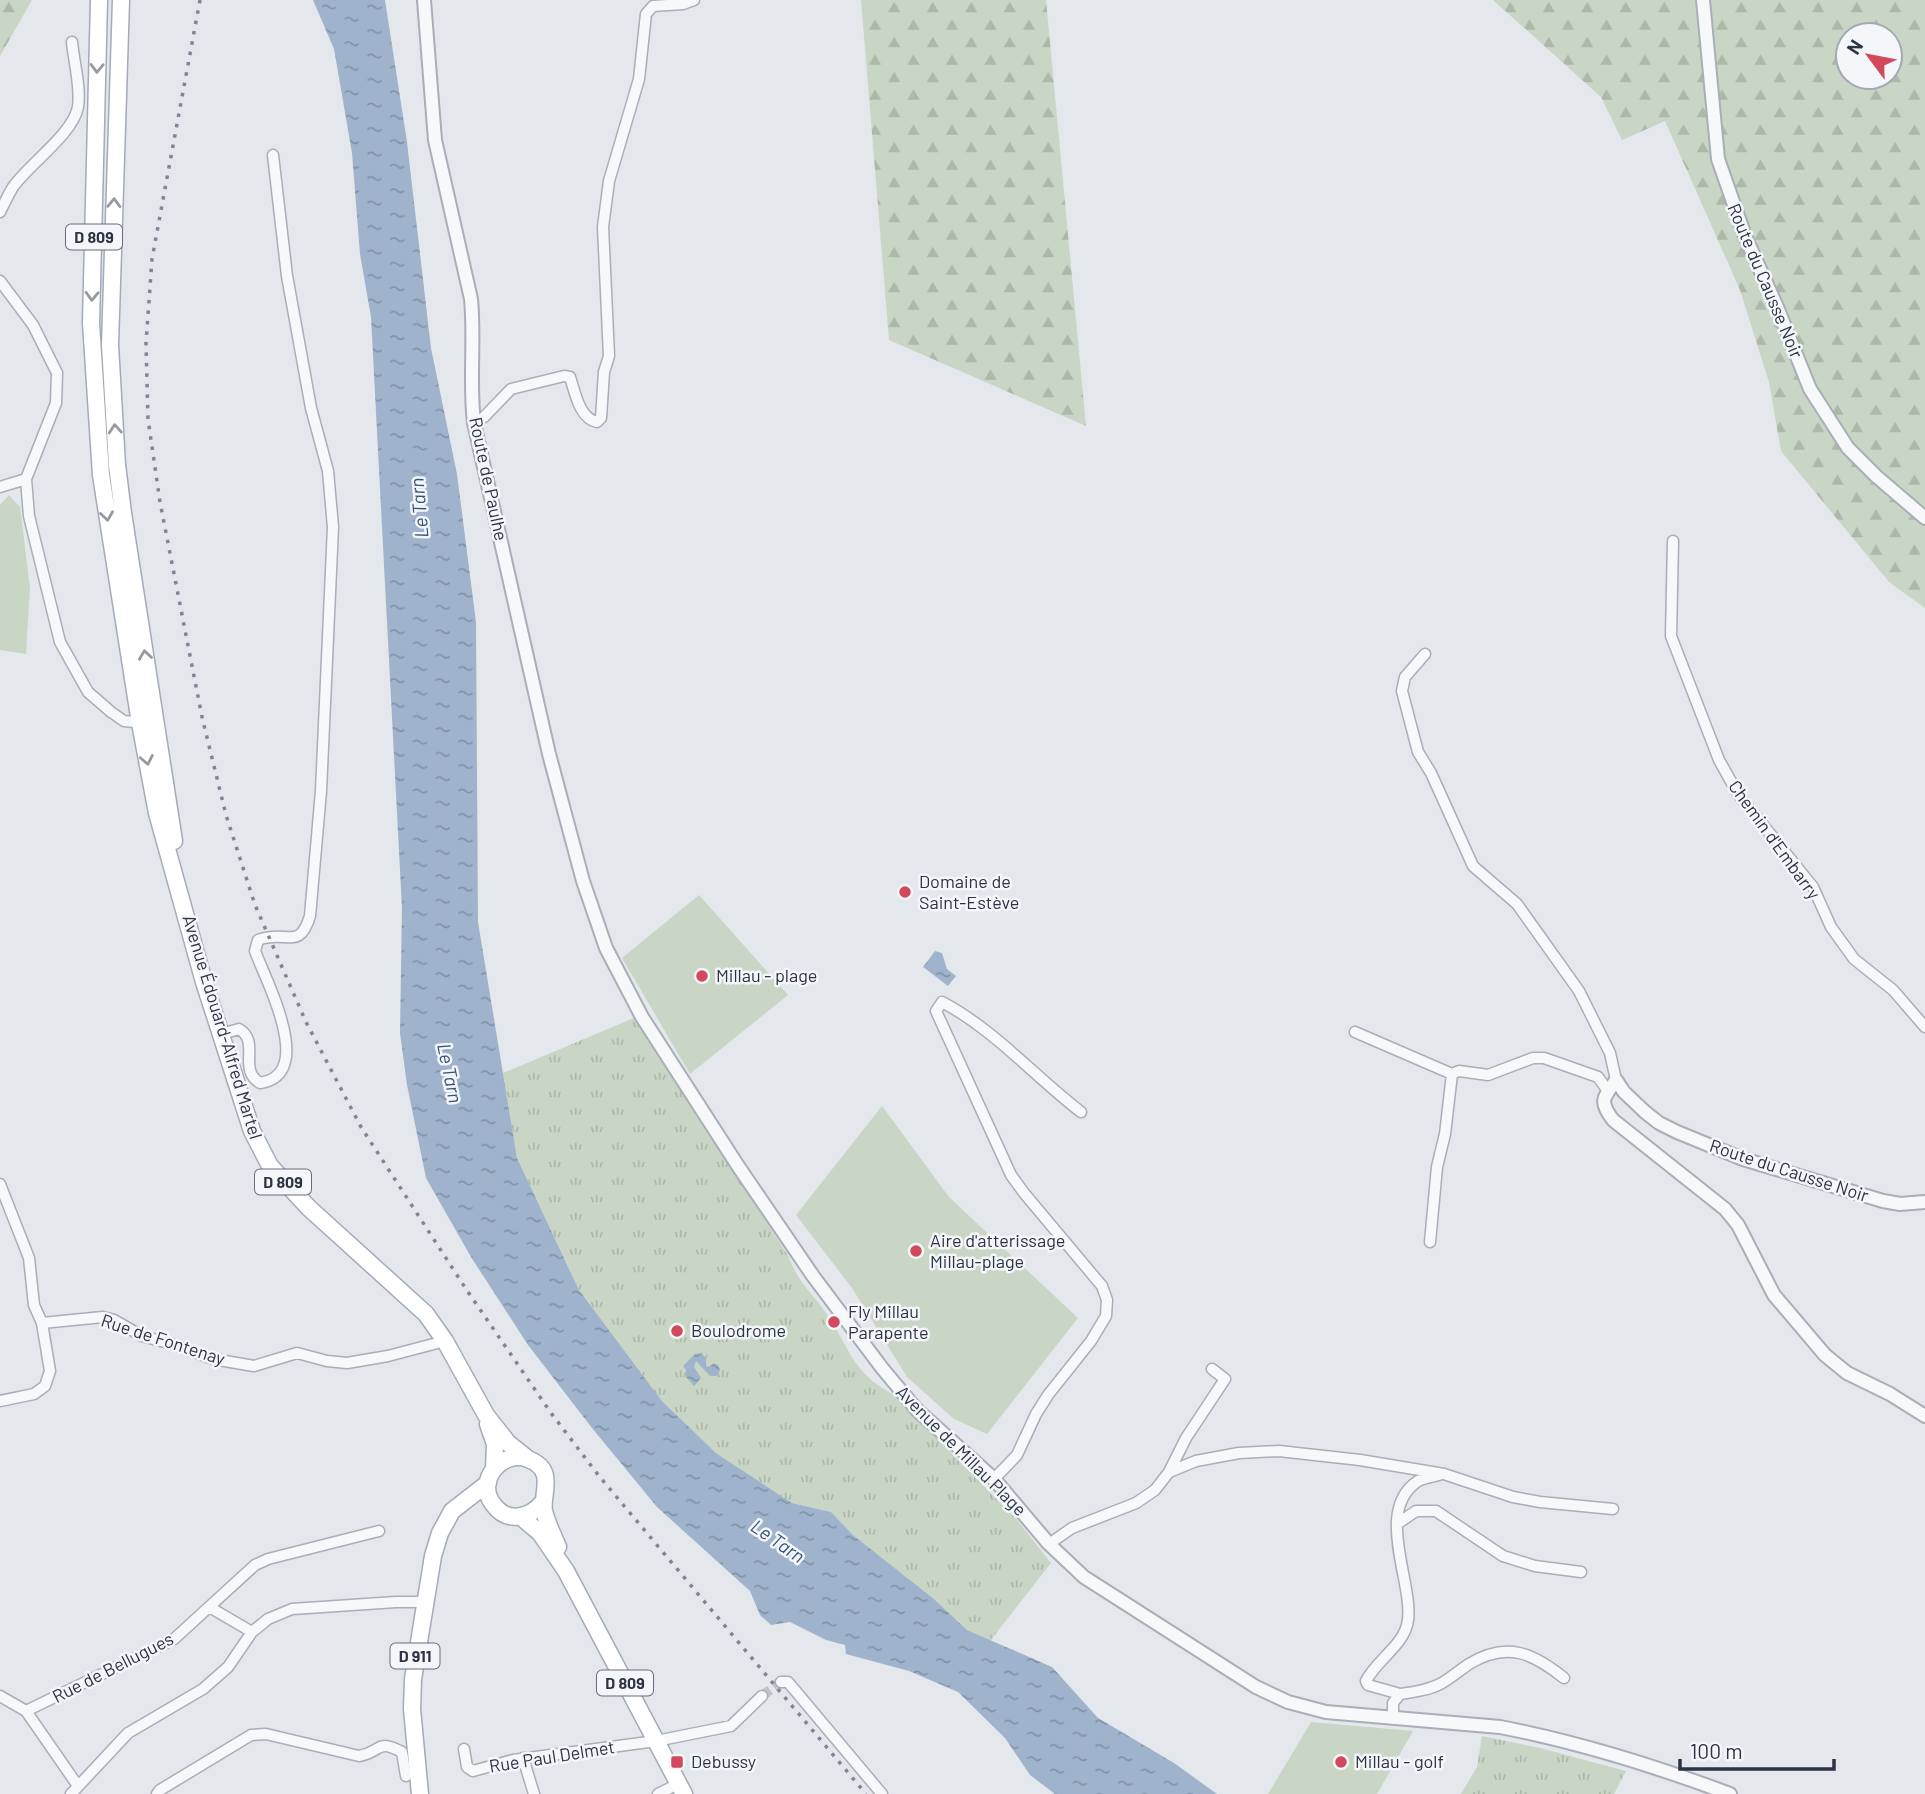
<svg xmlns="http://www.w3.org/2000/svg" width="1925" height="1794" font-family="Barlow,sans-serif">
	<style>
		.green { fill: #c9d6c5 }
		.forest { fill: url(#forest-firs); fill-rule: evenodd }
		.park { fill: url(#park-tufts) }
		.water { fill: url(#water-ripples) }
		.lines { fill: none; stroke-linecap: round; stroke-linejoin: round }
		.minor-tunnel { stroke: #bfc3cb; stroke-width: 10; stroke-dasharray: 10 5; stroke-linecap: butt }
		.minor-casing { stroke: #a9aeb7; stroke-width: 13 }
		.tertiary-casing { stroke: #a9aeb7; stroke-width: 16 }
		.primary-casing { stroke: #a3abb8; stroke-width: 19 }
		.minor { stroke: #f7f8fa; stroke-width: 10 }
		.tertiary { stroke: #f7f8fa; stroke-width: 12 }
		.primary { stroke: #fff; stroke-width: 16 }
		.rail { stroke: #7d8696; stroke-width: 3.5; stroke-dasharray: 3.5 7; stroke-linecap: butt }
		.oneway { stroke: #959aa2 }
		.poi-dot { fill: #d1495b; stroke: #f4f6f9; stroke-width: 2.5 }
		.labels { text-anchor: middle; stroke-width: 5; stroke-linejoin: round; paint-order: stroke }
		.shield { fill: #f4f6f9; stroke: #676e7b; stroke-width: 2 }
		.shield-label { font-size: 16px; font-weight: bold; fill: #2b3445 }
		.street-label { font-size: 18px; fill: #2b3445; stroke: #f4f6f9 }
		.poi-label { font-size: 18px; fill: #2b3445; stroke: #f4f6f9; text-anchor: start }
		.water-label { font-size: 19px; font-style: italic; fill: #34527a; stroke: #f4f6f9 }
	</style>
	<defs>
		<pattern id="forest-firs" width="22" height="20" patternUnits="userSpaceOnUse" patternTransform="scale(1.75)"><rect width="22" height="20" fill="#c9d6c5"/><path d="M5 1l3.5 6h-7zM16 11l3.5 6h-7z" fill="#adb8ab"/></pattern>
		<pattern id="park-tufts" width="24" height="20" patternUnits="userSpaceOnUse" patternTransform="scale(1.75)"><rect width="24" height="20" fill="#c9d6c5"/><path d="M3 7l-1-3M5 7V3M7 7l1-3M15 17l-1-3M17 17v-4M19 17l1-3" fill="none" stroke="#adb8ab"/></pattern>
		<pattern id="water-ripples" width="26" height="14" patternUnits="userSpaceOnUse" patternTransform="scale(1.75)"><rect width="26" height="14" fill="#9fb4cc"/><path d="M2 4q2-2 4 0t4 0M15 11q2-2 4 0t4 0" fill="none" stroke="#8293a7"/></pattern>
	</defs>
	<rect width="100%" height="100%" fill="#e4e7ec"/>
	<path class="green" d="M9,495L20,507L30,588L26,654L0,650V505Z
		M699,895L788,995L690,1074L622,958Z
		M882,1106L949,1197L1078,1318L987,1434L954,1419L907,1377L852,1288L796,1215Z
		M1311,1722L1413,1731L1377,1794H1268Z"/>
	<path class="forest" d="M0,0H32L0,56Z
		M861,0H1046L1086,426L889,340Z
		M1493,0H1925V608L1889,582L1781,451L1769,382L1740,290L1665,121L1622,140L1601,97ZM1848,35H1890V77H1848Z"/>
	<path class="park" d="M634,1018L789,1257C799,1285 813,1293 828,1316C851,1351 854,1375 895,1395L1017,1520L1051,1563L990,1641L967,1630L934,1599L853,1535L831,1512L792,1503L716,1453L662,1401L579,1290L517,1158L503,1073Z
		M1482,1736L1540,1748L1626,1771L1614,1794H1461L1477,1767Z"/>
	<path class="water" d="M313,0H385L407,142L431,348L457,474L476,622L478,922L517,1158L579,1290L662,1401L716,1453L792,1503L831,1512L853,1535L934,1599L967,1630L1052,1667L1098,1718L1174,1763L1217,1794H1055L1030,1775L1005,1738L958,1692L909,1671L846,1654L845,1645L826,1640L790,1622L771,1625L760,1615L750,1591L657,1507L592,1428L528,1345L471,1257L426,1178L407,1085L400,1033L402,908L371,317L360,254L352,153L334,49Z
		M935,951L942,953L947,969L956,976L948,986L923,967Z
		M701,1353L706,1358V1366L709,1367L714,1363L718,1365L720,1370L717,1376H710L696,1361L694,1367L701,1378L694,1386L686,1377V1370L683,1366L695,1354Z"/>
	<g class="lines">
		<path class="minor-tunnel" d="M762,1696L781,1682"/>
		<defs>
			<path id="minor" d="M0,212C4,204 8,195 13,187C28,165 73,134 78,107C81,87 74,63 72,42
				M0,281L33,325L57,373L56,403L26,479L29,516L60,642L88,692L111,712L124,721L144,723
				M474,423L484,417L511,389L564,376L570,377C575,392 579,418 597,422L601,418L604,372L609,356L603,227L609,181L639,79L646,14L653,6L683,4L694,0
				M0,487L26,479
				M1673,541L1671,636L1719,760L1738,794L1813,887L1831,927L1854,959L1893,990L1925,1027
				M1425,654L1405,677L1402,691L1418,752L1431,773L1473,866L1517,904L1579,991L1610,1053L1616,1080
				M1355,1032L1452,1074
				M221,1034L239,1029C261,1042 237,1069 260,1083C316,1075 267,983 255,951L258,940C286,929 299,952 310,916L321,791L333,527L328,471L311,408L287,276L273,155
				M0,1184L29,1258L34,1305L42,1323L50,1371L45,1386L34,1394L0,1401
				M1430,1242L1437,1167L1445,1134L1452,1074L1459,1071L1488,1075L1533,1058H1544L1598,1077L1608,1091
				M42,1323L103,1317L114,1320L142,1336L172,1344L213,1359L254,1366L297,1353L327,1361L347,1363L388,1356L445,1341
				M1169,1472L1186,1438L1225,1379L1212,1369
				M994,1479L1017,1455L1036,1414L1048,1395L1091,1341L1106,1316L1107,1300L1102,1286L1024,1193L1011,1175L936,1011L942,1002C995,1030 1034,1076 1081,1112
				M1397,1524L1416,1511H1436L1503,1556L1535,1566L1581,1572
				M1049,1544L1072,1528L1136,1503L1155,1490L1169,1472L1196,1461L1239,1453L1279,1451L1360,1460L1444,1474L1513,1497L1540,1502L1613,1509
				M211,1608L252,1632
				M781,1682H788L882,1794
				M1400,1694C1414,1692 1429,1690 1442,1683C1452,1677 1460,1670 1469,1664C1507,1641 1533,1653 1564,1678
				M0,1696L26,1711L78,1786
				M26,1711L174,1639L255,1565L268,1559L379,1531
				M1393,1719V1703L1400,1694L1368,1685L1366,1681C1377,1659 1405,1645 1408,1620C1413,1581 1374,1510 1418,1481C1423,1478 1432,1477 1439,1475
				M464,1749L467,1767L473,1771L513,1760L656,1741L731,1726L762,1696
				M523,1758L534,1794
				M71,1794L128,1733L203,1689L228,1667L252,1632L268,1619L292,1609L396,1602H425
				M157,1794L160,1790L251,1735L266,1734L359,1756C382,1752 376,1738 402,1752L406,1776
				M658,1794L678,1784"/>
			<path id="tertiary" d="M424,0L435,140L471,299C475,340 469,382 474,423L549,754L583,881L606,948L642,1017L738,1166L813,1276L882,1368L917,1410L994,1479L1049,1544L1084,1577L1256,1687L1288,1702L1326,1712L1500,1727C1578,1742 1655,1766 1730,1794
				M1703,0L1718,159L1745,236L1777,307L1810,389L1848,448L1876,476L1925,518
				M1925,1202L1900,1204L1883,1201L1743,1159L1677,1132L1659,1123L1645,1112L1624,1092L1616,1080C1604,1098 1598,1100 1613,1120L1725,1209L1738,1225L1774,1295L1825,1355L1847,1373L1890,1394L1925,1416"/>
			<path id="primary" d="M99,0L91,323L101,475L140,723L157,813L204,982L252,1131L270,1166L309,1208L426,1314L445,1341L486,1415L508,1443L528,1459
				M121,0L110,345L117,465L123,513L174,841
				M488,1424L495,1444L494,1469
				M543,1502C530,1518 507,1524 493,1504C475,1481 502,1449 528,1459C557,1470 541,1493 544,1511C547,1523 553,1535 558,1547
				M521,1517L540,1533L566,1571L684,1794
				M420,1794L412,1709L413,1679L433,1556L440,1533L452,1511L488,1483"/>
		</defs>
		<use href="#minor" class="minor-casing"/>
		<use href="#tertiary" class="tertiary-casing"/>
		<use href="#primary" class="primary-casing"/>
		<use href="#minor" class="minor"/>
		<use href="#tertiary" class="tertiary"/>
		<use href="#primary" class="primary"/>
		<path class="rail" d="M200,0L152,259L146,343L148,419L160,502L202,717L226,815L255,905L306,1022L361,1127L466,1289L551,1413L599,1476L866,1794"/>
	</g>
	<defs><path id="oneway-chevron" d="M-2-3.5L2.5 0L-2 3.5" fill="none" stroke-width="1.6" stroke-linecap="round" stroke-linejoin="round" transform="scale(1.75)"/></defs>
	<g class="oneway">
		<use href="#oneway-chevron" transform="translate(97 68) rotate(91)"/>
		<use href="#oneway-chevron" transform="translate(114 203) rotate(-88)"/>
		<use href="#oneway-chevron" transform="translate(92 296) rotate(92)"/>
		<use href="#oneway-chevron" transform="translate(115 429) rotate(-94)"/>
		<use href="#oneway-chevron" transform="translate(107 516) rotate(82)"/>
		<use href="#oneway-chevron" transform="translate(145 655) rotate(-98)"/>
		<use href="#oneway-chevron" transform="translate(147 760) rotate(79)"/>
	</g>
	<g class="poi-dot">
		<circle cx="905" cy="892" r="7"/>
		<circle cx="702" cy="976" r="7"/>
		<circle cx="916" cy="1251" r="7"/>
		<circle cx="834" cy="1322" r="7"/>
		<circle cx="677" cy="1331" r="7"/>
		<rect x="670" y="1755" width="14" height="14" rx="3.5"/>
		<circle cx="1341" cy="1762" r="7"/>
	</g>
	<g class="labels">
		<g class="shield">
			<rect x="66" y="224.5" width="56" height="25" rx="5"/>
			<rect x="255" y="1169.5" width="56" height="25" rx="5"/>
			<rect x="390.5" y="1643.5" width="49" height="25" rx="5"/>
			<rect x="597" y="1670.5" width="56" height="25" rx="5"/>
		</g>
		<g class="shield-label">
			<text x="94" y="243">D 809</text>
			<text x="283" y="1188">D 809</text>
			<text x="415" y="1662">D 911</text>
			<text x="625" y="1689">D 809</text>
		</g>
		<g class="street-label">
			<text transform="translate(1765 281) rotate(67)" y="6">Route du Causse Noir</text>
			<text transform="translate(488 479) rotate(78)" y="6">Route de Paulhe</text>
			<text transform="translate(1774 840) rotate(54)" y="6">Chemin d'Embarry</text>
			<text transform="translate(222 1027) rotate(73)" y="6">Avenue Édouard-Alfred Martel</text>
			<text transform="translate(1789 1171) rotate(18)" y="6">Route du Causse Noir</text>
			<text transform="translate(163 1340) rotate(18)" y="6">Rue de Fontenay</text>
			<text transform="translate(961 1451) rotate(45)" y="6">Avenue de Millau Plage</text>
			<text transform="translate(113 1668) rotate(-27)" y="6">Rue de Bellugues</text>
			<text transform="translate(552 1757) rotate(-9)" y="6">Rue Paul Delmet</text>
		</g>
		<g class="poi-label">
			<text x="919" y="888">Domaine de<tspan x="919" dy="21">Saint-Estève</tspan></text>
			<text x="716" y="982">Millau - plage</text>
			<text x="930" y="1247">Aire d'atterissage<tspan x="930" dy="21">Millau-plage</tspan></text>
			<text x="848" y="1318">Fly Millau<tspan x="848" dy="21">Parapente</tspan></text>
			<text x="691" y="1337">Boulodrome</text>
			<text x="691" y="1768">Debussy</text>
			<text x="1355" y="1768">Millau - golf</text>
		</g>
		<g class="water-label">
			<text transform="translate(419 508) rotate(-95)" y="7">Le Tarn</text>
			<text transform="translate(450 1073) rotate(78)" y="7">Le Tarn</text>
			<text transform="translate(778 1541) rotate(35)" y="7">Le Tarn</text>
		</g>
	</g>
	<g transform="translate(1869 56) rotate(302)"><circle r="33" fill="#f4f6f9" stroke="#a4a8b1" stroke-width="2"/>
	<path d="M0-5L12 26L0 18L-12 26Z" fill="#d1495b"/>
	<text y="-10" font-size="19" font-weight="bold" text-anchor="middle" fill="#2b3445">N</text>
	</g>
	<path d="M1680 1759v10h154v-10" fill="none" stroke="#2b3445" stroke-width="3.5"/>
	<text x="1690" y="1759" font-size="21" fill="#2b3445" stroke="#f4f6f9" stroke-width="5" paint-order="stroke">100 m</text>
</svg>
